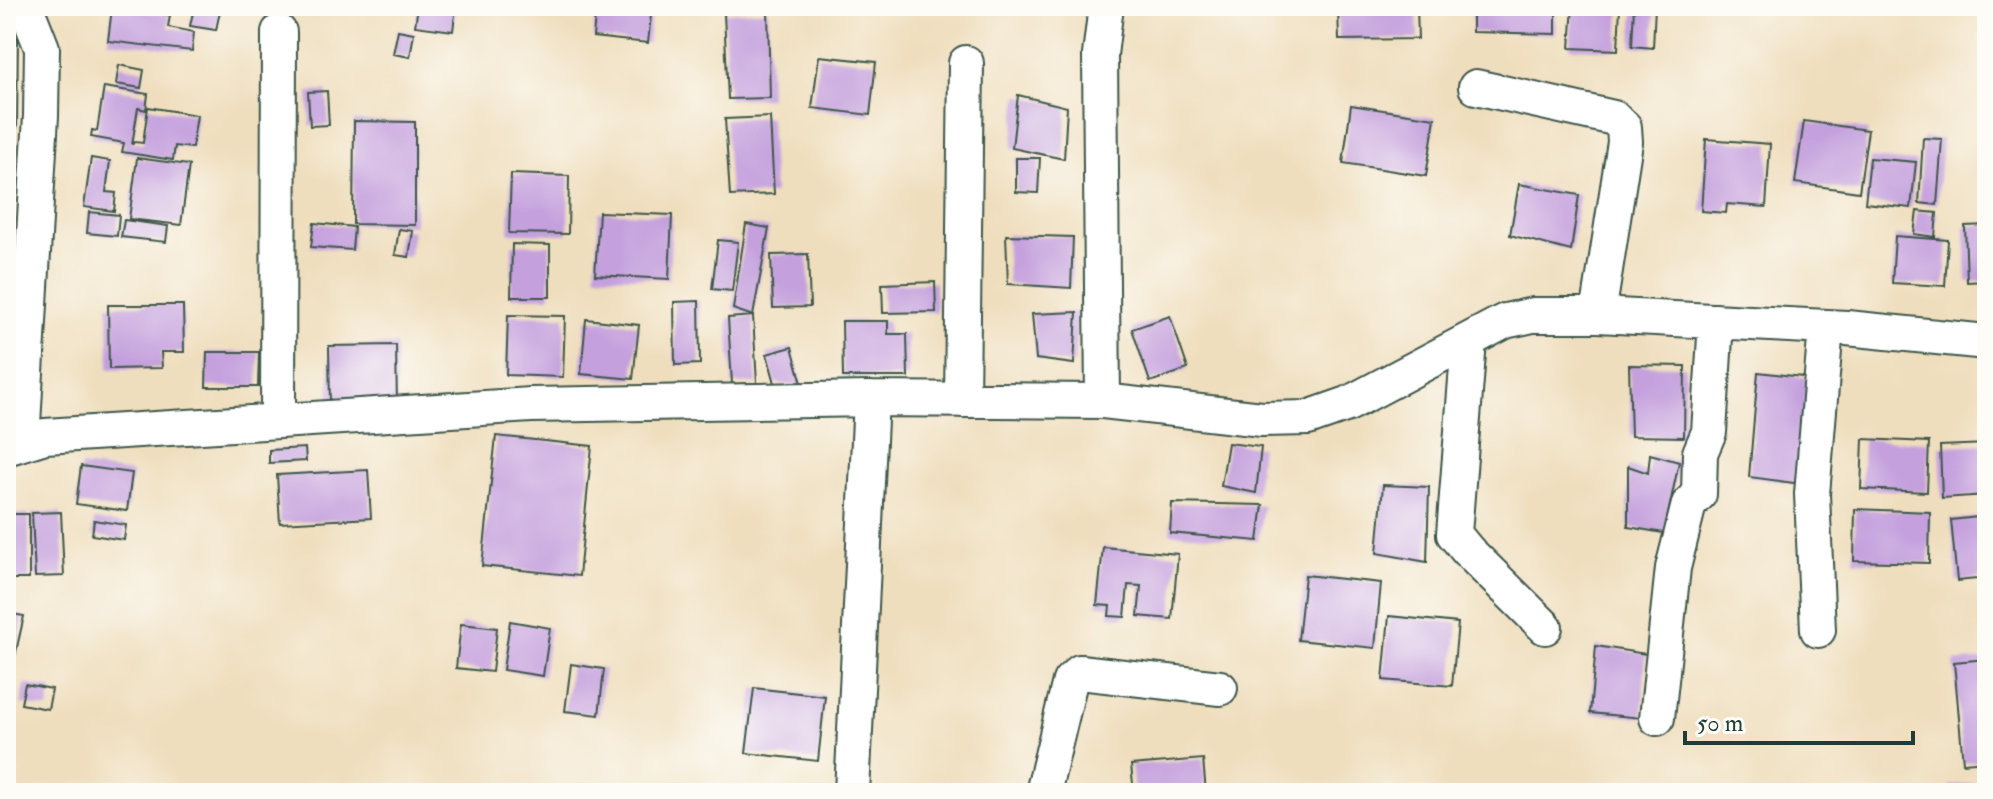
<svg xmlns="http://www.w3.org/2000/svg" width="1993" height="799" font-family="'IM FELL Double Pica',serif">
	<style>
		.building { fill: #c4a0dd }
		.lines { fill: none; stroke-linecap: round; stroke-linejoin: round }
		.minor-casing { stroke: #3e5549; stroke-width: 38 }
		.minor { stroke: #fff; stroke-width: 34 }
	</style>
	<rect width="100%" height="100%" fill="#fdfcf7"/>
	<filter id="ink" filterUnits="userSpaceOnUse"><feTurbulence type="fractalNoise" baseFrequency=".0125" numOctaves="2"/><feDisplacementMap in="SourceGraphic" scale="16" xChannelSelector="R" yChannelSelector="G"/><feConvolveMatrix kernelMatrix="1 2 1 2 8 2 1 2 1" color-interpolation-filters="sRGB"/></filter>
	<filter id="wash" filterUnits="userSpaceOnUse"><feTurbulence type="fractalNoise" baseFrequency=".006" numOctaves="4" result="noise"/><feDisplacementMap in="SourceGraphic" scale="32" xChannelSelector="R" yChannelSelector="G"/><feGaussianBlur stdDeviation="1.8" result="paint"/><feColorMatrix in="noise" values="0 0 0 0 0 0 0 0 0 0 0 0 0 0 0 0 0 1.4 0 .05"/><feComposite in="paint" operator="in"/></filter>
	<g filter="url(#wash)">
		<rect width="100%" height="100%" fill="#efdebd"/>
		<g id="blocks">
			<path class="building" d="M150,6H188L187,12L150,8Z
				M201,6H221L216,30L190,26L193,12L200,13Z
				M418,6H456L453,31L415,26Z
				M596,6H652L648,43L593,37Z
				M1338,6H1417L1418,39L1339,40Z
				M1472,6H1556V34L1472,32Z
				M1573,6H1620L1618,50L1570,48Z
				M1634,6H1655L1653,48L1632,46Z
				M112,8L170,15L168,27L194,32L192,51L108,41Z
				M768,10L770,98L728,99L724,13Z
				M398,30L414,33L410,57L393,54Z
				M6,37L18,38L17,127H6Z
				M819,56L876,62L870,115L812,108Z
				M119,65L144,70L141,88L116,84Z
				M104,87L148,94L146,110L138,108L132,145L134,142L143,143L148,107L197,115L192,148L175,146L173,160L122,152L124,143L91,137L92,130L97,131Z
				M327,91L329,125L310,126L308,92Z
				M1018,95L1067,107L1064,159L1012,148Z
				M1351,105L1435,118L1426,176L1343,163Z
				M770,117L774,194L730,196L725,119Z
				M354,121L415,122V225L353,224Z
				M1804,121L1868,130L1859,192L1795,183Z
				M1923,138L1942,139L1937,205L1919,203Z
				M1706,139L1770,144L1766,207L1727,204L1726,213L1701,211Z
				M91,158L110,161L106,192L116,193L114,211L84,207Z
				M137,158L189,165L181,225L129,219Z
				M1016,158H1040L1038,193L1016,192Z
				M1870,158L1916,162L1911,208L1865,203Z
				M511,174L569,176L568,234L509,233Z
				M1519,184L1579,195L1571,251L1510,235Z
				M1917,211L1937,213L1935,237L1914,234Z
				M89,212L119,215L117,236L87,233Z
				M599,212L672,215L669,279L595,275Z
				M124,220L168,226L166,242L121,237Z
				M314,223L354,227L352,250L311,247Z
				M746,224L769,228L753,316L733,309Z
				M1987,225V281L1967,282L1965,226Z
				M399,229L413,231L409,257L395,255Z
				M1006,235L1073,237L1071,288L1008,284Z
				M1895,236L1948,240L1945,286L1892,283Z
				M718,240L738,242L732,291L712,289Z
				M512,244L550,245V297H511Z
				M808,254L810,307L773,308L771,255Z
				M935,282L936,312L883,313L882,284Z
				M699,301L700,364L675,365L674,302Z
				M108,305H183L184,352H161L162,368L109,369Z
				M1077,312L1074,364L1036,359L1032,314Z
				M508,315L565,316L563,377L506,375Z
				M753,316L757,383L732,384L728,318Z
				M1170,316L1188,369L1150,382L1132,329Z
				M586,319L639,325L633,379L581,374Z
				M842,321H888V334H907L908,377H843Z
				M396,345L397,406L330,407L329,346Z
				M792,347L803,387L775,383L767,354Z
				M207,352H259L258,387H206Z
				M1629,365L1685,366L1684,437L1631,436Z
				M1758,372L1811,378L1802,484L1749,477Z
				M496,436L592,446L579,576L482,566Z
				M1863,439L1929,442L1927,492L1861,489Z
				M1228,443L1261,447L1256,493L1221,486Z
				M1987,444V495L1942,498L1940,446Z
				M305,448L306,461L269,463V450Z
				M1650,454L1679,462L1664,533L1628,527V466L1648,473Z
				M81,466L132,473L127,511L76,504Z
				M368,470L371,518L280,523L277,475Z
				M1383,485L1429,487L1427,562L1377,553Z
				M1172,503L1263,505L1258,541L1170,533Z
				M1855,509L1930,512L1929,563L1854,561Z
				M61,512L64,576L35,577L32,513Z
				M6,514H29V579H6Z
				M1987,516V578L1957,581L1951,520Z
				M94,520L126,525L124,540L92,535Z
				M1103,547L1178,554L1172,619L1138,616L1141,586L1128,585L1125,617L1109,616L1110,606L1097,605Z
				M1305,575L1381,583L1375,648L1298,640Z
				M6,613L24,616L11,674L6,673Z
				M1389,616L1458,623L1452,686L1383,680Z
				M510,621L550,628L543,676L503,670Z
				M461,624L497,628L492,672L456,668Z
				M1596,646L1646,654L1642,718L1590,713Z
				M1987,659V761L1963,763L1954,662Z
				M571,664L604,669L599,715L565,711Z
				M25,684L52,689L48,709L21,704Z
				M754,688L825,696L818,761L746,753Z
				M1203,759L1206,793H1134L1131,765Z
				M1987,782V793H1950V785Z
				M954,786L1009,791V793H953Z"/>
		</g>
	</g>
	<g filter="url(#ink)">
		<use href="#blocks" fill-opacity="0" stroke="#3e5549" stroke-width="2"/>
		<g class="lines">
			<defs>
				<path id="minor" d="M17,6L31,20L42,48L41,116L22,441
					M1476,87L1614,118L1624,127L1625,142L1598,315
					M1469,341L1454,534L1468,551L1545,627
					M962,400L966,63
					M1103,401L1100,55L1106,6
					M278,420L279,32
					M6,448L45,436L531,405L871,399L1103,401L1262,419L1308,418L1348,404L1505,321L1533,315H1598L1847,328L1987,342
					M1818,630L1812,494L1826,327
					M1657,718L1673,568L1689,504L1699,494L1700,453L1709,432L1716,321
					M852,793L871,399
					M1043,793L1070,681L1080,672L1220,688"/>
			</defs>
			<use href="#minor" class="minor-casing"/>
			<use href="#minor" class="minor"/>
		</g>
	</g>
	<rect width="1993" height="799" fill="none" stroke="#fdfcf7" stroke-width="32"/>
	<path d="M1685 731v12h228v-12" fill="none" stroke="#1f3d34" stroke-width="4"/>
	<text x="1697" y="731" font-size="24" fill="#1f3d34" stroke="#fdfcf7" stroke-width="6" paint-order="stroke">50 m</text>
</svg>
